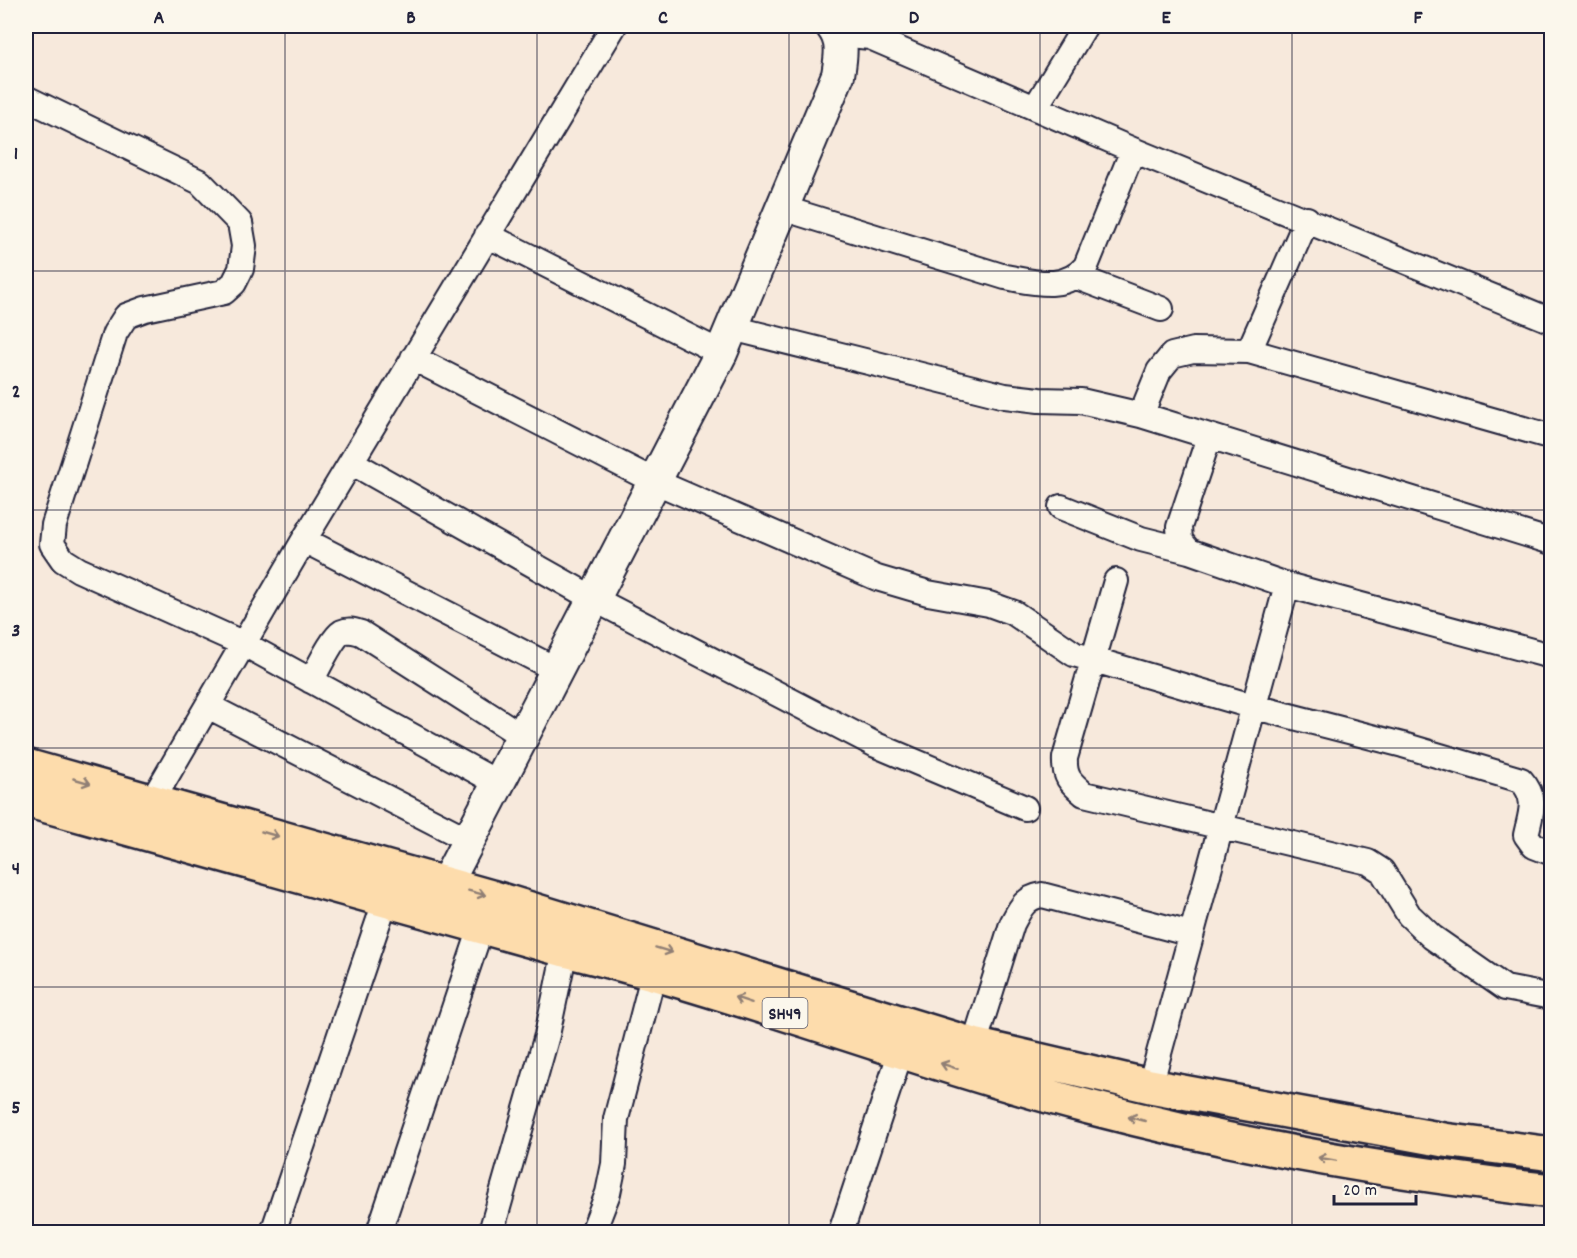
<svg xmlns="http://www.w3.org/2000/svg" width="1577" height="1258" font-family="Dekko,sans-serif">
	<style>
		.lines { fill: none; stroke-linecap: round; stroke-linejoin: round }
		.minor-casing { stroke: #22223b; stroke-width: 28 }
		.tertiary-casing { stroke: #22223b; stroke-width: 36 }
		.primary-casing { stroke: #22223b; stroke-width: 38 }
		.minor { stroke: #fbf7ec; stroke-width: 24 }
		.tertiary { stroke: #fbf7ec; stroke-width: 32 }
		.primary { stroke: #fddcac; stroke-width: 33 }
		.oneway { stroke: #907f74 }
		.grid { fill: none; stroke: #22223b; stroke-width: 1.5; stroke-opacity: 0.55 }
		.labels { text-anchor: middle; stroke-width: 6; stroke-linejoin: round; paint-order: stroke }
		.shield { fill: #fbf7ec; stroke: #636270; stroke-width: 1.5 }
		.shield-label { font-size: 18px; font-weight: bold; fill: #22223b }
		.neatline { fill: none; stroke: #22223b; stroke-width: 2 }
		.grid-label { font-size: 20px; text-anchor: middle; font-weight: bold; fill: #22223b }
	</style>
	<rect width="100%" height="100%" fill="#f7e9dc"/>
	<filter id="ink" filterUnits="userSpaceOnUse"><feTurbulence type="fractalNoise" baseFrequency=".0167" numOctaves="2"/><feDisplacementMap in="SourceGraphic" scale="12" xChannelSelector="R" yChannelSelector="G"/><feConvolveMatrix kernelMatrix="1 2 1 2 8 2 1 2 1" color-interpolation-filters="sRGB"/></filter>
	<g filter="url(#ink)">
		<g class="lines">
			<defs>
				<path id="minor" d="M839,34L870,37L1133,150L1552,321
					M26,98L200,182L240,223L244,246L241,269L234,283L224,292L145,309L126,316L115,333L54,525L52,544L63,560L79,570L244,644L498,783
					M1035,108L1085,26
					M782,208L1005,277C1034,282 1065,292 1086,266L1133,150
					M487,235L721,353
					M1077,277L1161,309
					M732,328L1005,396L1039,400L1081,401L1141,415L1552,542
					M1249,351L1307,219
					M413,358L656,482L877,578L928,593L989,604L1014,613L1074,654L1255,707L1403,745L1521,780C1538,799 1531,812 1526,835L1534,846L1552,853
					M1141,415L1159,371L1172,355L1193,350L1249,351L1552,437
					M1209,437L1179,527L1180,540L1189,551L1287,585L1543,654
					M351,462L594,599L876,745L1025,808
					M1061,507L1141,539L1189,551
					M304,540L557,670
					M1116,581L1065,758C1064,777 1070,782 1084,794L1368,862L1382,871L1409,915L1432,937L1505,988L1552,997
					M311,681C318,669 332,638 342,632C349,629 354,631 361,633L522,736
					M208,706L469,840
					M152,801L304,540L614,26
					M974,1045L1012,924C1020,909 1024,898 1042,895L1191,934
					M1150,1086L1287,585
					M273,1232L386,899
					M379,1232L482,925
					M491,1232L547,1035L565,950
					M593,1232L608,1193L614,1164L616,1119L654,972
					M841,1232L901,1051"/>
				<path id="tertiary" d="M446,884L721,353L838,75C841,56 844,41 832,26"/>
				<path id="primary" d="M26,766L491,897L974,1045L1150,1086L1444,1140L1552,1154
					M26,800L565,950C743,993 912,1061 1089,1107C1241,1147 1395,1173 1552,1191"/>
			</defs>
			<use href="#minor" class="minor-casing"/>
			<use href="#tertiary" class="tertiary-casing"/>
			<use href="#primary" class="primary-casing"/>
			<use href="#minor" class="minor"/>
			<use href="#tertiary" class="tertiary"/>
			<use href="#primary" class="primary"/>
		</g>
		<defs><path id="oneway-shaft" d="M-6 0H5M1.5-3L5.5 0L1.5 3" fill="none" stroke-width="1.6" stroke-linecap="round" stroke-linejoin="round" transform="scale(1.5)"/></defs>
		<g class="oneway">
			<use href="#oneway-shaft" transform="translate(82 781) rotate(16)"/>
			<use href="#oneway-shaft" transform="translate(270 834) rotate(16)"/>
			<use href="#oneway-shaft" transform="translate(477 893) rotate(15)"/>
			<use href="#oneway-shaft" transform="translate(664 950) rotate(17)"/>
			<use href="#oneway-shaft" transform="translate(743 1000) rotate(-162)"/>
			<use href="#oneway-shaft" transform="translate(949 1066) rotate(-162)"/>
			<use href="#oneway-shaft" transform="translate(1137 1119) rotate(-167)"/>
			<use href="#oneway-shaft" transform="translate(1327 1159) rotate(-170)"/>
		</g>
	</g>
	<path class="grid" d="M285,26V1232M537,26V1232M789,26V1232M1040,26V1232M1292,26V1232M26,271H1552M26,510H1552M26,748H1552M26,987H1552"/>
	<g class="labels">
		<rect class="shield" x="762.5" y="998" width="45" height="30" rx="4.5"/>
		<g class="shield-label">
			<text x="785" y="1019">SH49</text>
		</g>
	</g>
	<rect width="1577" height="1258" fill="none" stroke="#fbf7ec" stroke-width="66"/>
	<path d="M1334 1195v9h82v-9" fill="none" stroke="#22223b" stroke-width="3"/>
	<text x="1343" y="1195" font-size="18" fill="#22223b" stroke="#fbf7ec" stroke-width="4.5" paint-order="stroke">20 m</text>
	<rect x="33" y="33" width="1511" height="1192" class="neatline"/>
	<g class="grid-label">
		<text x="159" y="23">A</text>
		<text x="411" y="23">B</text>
		<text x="663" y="23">C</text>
		<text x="914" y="23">D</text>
		<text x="1166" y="23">E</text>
		<text x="1418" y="23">F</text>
		<text x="16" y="159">1</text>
		<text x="16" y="397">2</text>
		<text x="16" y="636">3</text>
		<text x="16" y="874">4</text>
		<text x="16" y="1113">5</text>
	</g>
</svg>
